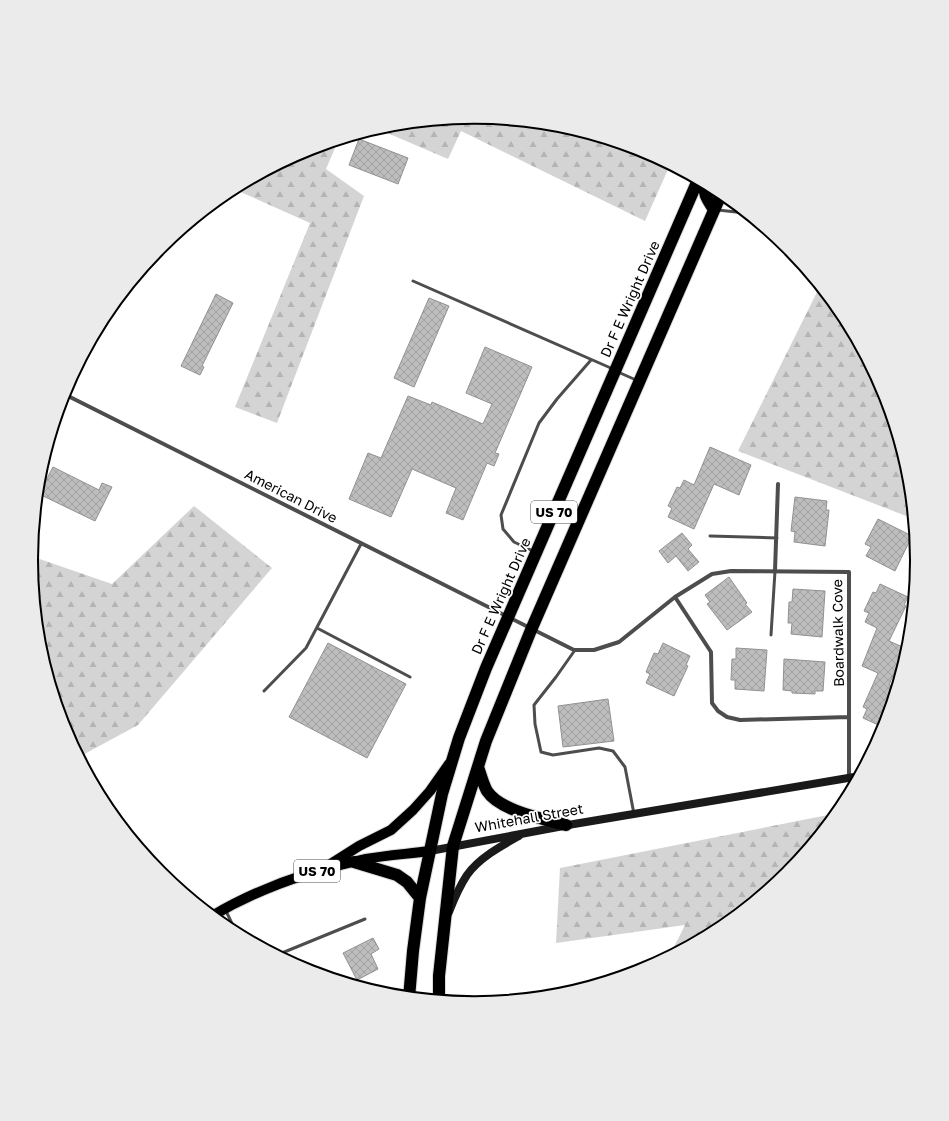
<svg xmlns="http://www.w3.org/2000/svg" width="949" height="1121" font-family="'Golos Text',sans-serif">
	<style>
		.forest { fill: url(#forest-firs) }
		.building { fill: url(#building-cross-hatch); stroke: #919191 }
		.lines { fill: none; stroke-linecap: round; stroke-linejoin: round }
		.primary-casing { stroke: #dbdbdb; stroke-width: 12 }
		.highway-casing { stroke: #dbdbdb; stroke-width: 14 }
		.lane { stroke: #4d4d4d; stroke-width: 3 }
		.street { stroke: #4d4d4d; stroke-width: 4 }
		.secondary { stroke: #1a1a1a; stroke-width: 8 }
		.primary { stroke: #000; stroke-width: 10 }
		.highway { stroke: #000; stroke-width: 12 }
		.labels { text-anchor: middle; stroke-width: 3.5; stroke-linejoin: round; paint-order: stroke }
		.shield { fill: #fff; stroke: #4c4c4c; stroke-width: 1 }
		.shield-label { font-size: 13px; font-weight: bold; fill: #000 }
		.street-label { font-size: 14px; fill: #000; stroke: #fff }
		.rim { fill: none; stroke: #000; stroke-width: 2 }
	</style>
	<defs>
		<pattern id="forest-firs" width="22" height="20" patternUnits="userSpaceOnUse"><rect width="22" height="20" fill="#d4d4d4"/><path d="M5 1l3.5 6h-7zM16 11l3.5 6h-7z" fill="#b4b4b4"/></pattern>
		<pattern id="building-cross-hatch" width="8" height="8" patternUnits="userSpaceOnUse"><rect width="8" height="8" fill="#bdbdbd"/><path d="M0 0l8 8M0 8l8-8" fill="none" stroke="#a1a1a1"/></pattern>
	</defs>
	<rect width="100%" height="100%" fill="#fff"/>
	<path class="forest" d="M475,117L561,126L644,151L670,165L645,221L461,131L448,159L378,129L388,125Z
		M338,141L326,169L364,196L277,423L235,407L310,223L234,189L305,151Z
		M820,286L843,314L884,391L910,474L914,519L738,451Z
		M194,506L272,568L138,725L79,757L65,730L39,647L31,556L112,584Z
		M838,813L788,874L721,929L669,957L685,925L556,943L560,868Z"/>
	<path class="building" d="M359,139L408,158L398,184L349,165Z
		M216,294L233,303L202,366L204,367L200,375L181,366Z
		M429,298L449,306L414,387L394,378Z
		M485,347L532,367L495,453L499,454L494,466L487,463L463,520L446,513L456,488L412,469L391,517L349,499L368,453L381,458L408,396L431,405L432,402L483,424L492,404L466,393Z
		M710,447L751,465L739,495L714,484L694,529L668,517L672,508L668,506L677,487L680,488L684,480L694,485Z
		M53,467L99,490L102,483L112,487L95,521L39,494Z
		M795,497L827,501L826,510H829L825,546L794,542L795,532L791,531Z
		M878,519L912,536L895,571L866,556L871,547L865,544Z
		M682,533L692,545L688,549L699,562L688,571L676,556L668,563L659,551Z
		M729,577L747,603L745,604L752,612L727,630L707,604L710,602L705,595Z
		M880,584L908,597L904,605L906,606L889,641L905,648L889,685L897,688L885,728L863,718L867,709L863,707L878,673L862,666L877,628L865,622L869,613L864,611L873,592L876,593Z
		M793,589L825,591L822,637L791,634L792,623H788L789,602H792Z
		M328,643L406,684L367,758L289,717Z
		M663,643L690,656L686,665L688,666L674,696L646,683L650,674L646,672L654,653L658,654Z
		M736,648L767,650L764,691L735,689V680H731L732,659H736Z
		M784,659L825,662L823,691H815V694L792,693V691L783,690Z
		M608,699L614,741L563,747L558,706Z
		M373,938L379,949L371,954L378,969L357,980L343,953Z"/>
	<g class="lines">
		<defs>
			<path id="primary" d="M329,865L359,846L391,830L413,810L430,791L449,764
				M212,916C259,888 312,870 366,859C387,855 408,854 430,851"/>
			<path id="highway" d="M706,184C702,194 709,201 714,210
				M478,767C481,775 483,784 487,791C500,811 544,819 566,825
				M354,862L397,875L407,882L420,898
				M409,998L413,951L420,898L442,794L459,738L486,668L698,180
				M439,1000V976L453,846L486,741L531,630L722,192"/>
		</defs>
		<use href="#primary" class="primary-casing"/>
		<use href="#highway" class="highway-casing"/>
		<path class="lane" d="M718,210L745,213L749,215
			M413,281L613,369
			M618,372L636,380
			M710,536L777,538
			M535,552L514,542L503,529L501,515L539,423L557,399L591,360
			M317,628L410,677
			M771,635L775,571
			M575,650L556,677L534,705L535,724L541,752L553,755L599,748L613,751L625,767L634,814
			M264,691L306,648L361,544
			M226,911L237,934
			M277,955L365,919"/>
		<path class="street" d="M64,394L574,650H594L619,642L675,597L712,574L731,571L849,572V778
			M775,571L778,484
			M675,597L711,652L712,703L718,711L727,717L740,720L849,717"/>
		<path class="secondary" d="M430,851L574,824L860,776
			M449,912C454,899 459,887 467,875C479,858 501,846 519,836"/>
		<use href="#primary" class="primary"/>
		<use href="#highway" class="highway"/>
	</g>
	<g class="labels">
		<g class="shield">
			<rect x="531" y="501" width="46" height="22" rx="3"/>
			<rect x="294" y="860" width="46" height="22" rx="3"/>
		</g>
		<g class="shield-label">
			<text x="554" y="517">US 70</text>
			<text x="317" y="876">US 70</text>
		</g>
		<g class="street-label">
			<text transform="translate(630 299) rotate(-66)" y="5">Dr F E Wright Drive</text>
			<text transform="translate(291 496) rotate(27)" y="5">American Drive</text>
			<text transform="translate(501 596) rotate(-66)" y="5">Dr F E Wright Drive</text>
			<text transform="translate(838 633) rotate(-91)" y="5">Boardwalk Cove</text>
			<text transform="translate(529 818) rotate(-10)" y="5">Whitehall Street</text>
		</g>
	</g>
	<path d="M0 0H949V1121H0ZM38 560a436 436 0 1 1 872 0a436 436 0 1 1-872 0Z" fill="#ebebeb" fill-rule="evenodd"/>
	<path class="rim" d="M38 560a436 436 0 1 1 872 0a436 436 0 1 1-872 0Z"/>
</svg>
